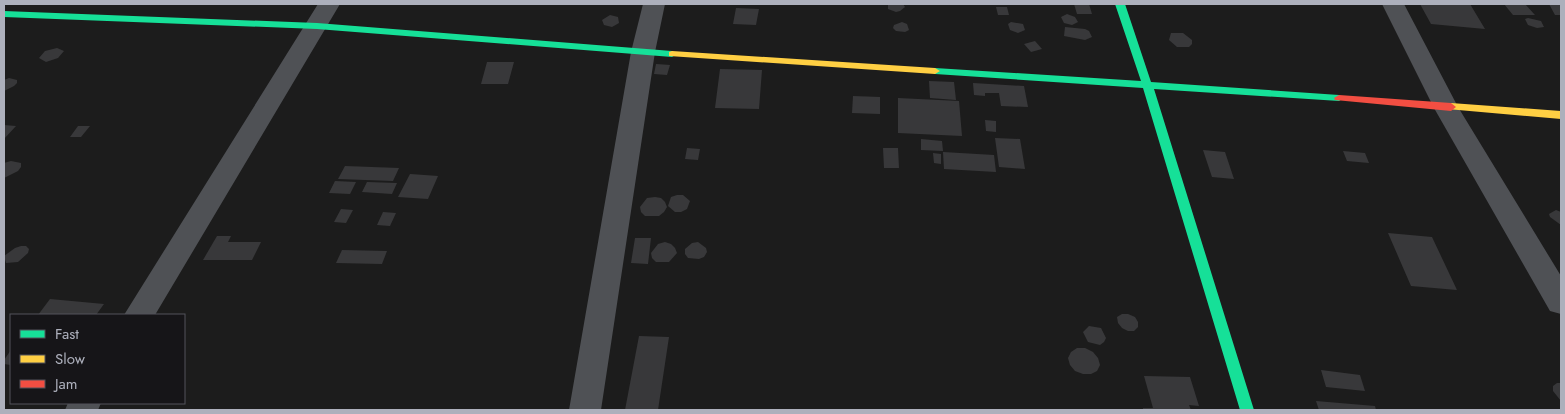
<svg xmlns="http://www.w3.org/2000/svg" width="1565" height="414" font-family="Jost,sans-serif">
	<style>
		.building { fill: #38383a }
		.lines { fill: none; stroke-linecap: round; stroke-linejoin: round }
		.street { fill: #4f5155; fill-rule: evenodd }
		.fast { fill: #16e098; fill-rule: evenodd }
		.slow { fill: #ffcf43; fill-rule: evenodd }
		.jam { fill: #f24e42; fill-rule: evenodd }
	</style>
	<rect width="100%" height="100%" fill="#1c1c1c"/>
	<path class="building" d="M888,4H903L905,7L900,11L896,12L888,9Z
		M1074,4H1089L1092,14H1077Z
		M1420,4H1470L1485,29L1431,24Z
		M1504,4H1525L1535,15H1513Z
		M1549,4H1561V15H1555Z
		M996,7H1007L1009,15H998Z
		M736,8L759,9L756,25L733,24Z
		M1067,14L1075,17L1078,22L1072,25L1064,23L1061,17Z
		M610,15L618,17L619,23L612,27L604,25L602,20Z
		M1528,18L1541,21L1544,27L1537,28L1528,25L1525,19Z
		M902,22L907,24L909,30L905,32L896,31L893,28L894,25Z
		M1011,22L1023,24L1025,30L1018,33L1010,30L1008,24Z
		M1065,27L1085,29L1089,31L1092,37L1085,40L1064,36Z
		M1171,33H1183L1192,40V44L1189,47H1177L1169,40Z
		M1035,41L1042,49L1031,52L1024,44Z
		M57,48L64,51L58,58L46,62L39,58L45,51Z
		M487,62H514L508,84H481Z
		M656,64L670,65L667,75L654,74Z
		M720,69L762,70L759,109L715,108Z
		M9,78L17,80V83L14,86L4,91V80Z
		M929,81L954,82L956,100L930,98Z
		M973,83L1024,86L1028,107L1001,106L999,93H985V96L974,95Z
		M853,96L880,97V114L852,113Z
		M898,98L959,101L962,136L898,133Z
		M985,120L996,121V132L986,131Z
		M4,125L16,126L4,139Z
		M78,126H90L81,137H70Z
		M995,138L1020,139L1025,169L999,167Z
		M921,139L942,141L943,151L921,150Z
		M687,148L700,149L698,160L685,159Z
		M883,148H898L899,168H884Z
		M1203,150L1225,152L1234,179L1212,177Z
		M1343,151L1365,153L1369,163L1347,161Z
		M943,152L994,155L996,172L944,169Z
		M933,153L941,154V164L934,163Z
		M11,161L21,163V167L18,171L4,178V163Z
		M345,166L399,168L393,181L338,179Z
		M410,174L438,176L428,199L398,197Z
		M335,181L356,182L350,194L329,193Z
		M367,182L397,183L392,194L362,192Z
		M677,195H683L690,201L687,209L681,212H675L668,206L671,197Z
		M655,197L661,198L665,202L667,207L664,212L659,216H645L641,212L640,207L647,198Z
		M341,209L353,210L346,223L334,222Z
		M1556,210L1561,212V225L1550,217L1549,214Z
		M383,212L396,213L390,226L377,225Z
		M1388,233L1432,237L1457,290L1411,286Z
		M217,236H231L228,242H261L252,260H203Z
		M635,238H651L648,264L631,263Z
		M665,242L671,244L675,248L677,253L669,262H656L652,258L651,253L658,244Z
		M698,242L706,248L707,252L704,257L699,259L688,258L685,254V249L692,243Z
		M21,246H26L29,249L28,253L18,262L6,263L4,256L15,248Z
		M342,250L387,251L382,264L336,263Z
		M50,299L104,304L96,315H38Z
		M1122,314H1128L1135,317L1138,322V327L1134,331H1128L1122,328L1118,323L1117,317Z
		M1089,326L1101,328L1106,338L1104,342L1100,345L1088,342L1083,332Z
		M639,336L669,337L658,410H625Z
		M1077,348H1085L1093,352L1098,358L1100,365L1097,371L1091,374H1083L1075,371L1070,365L1068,358L1071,352Z
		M11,350V365L4,364V360Z
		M1321,370L1360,375L1365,391L1326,387Z
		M1144,376L1190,377L1199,406L1189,405L1191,410H1143V408H1153Z
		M1557,383H1561V401L1553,391V386Z
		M1316,401L1375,406L1376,410H1319Z"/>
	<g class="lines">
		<path class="street" d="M318,4H340L155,315H124Z
			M643,4H665L655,52L601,410H569L631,52Z
			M1382,4H1404L1458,107L1561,276V314L1550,311L1434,108Z
			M68,403H101L98,410H65Z"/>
		<path class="fast" d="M1115,4H1125L1151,82L1339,95L1344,98L1339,101L1154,89L1254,410H1240L1143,88L935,74L930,71L935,68L1141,81Z
			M4,11L317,23L672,51L677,54L672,57L317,29L4,17Z"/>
		<path class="slow" d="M672,51L935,68L940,71L935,74L669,56V52Z
			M1451,103L1561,111V119L1447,109L1446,107Z"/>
		<path class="jam" d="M1339,95L1451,103L1456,107L1451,111L1335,100L1334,98Z"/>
	</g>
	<rect width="1565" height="414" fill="none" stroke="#adb0bc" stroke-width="10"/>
	<rect x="10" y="314" width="175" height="90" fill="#161518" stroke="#52535a"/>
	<rect x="20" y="330" width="25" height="8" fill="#16e098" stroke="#52535a"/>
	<text x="55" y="339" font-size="15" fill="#adb0bc">Fast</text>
	<rect x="20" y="355" width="25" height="8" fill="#ffcf43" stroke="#52535a"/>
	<text x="55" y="364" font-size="15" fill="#adb0bc">Slow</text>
	<rect x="20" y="380" width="25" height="8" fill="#f24e42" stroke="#52535a"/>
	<text x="55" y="389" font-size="15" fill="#adb0bc">Jam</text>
</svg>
